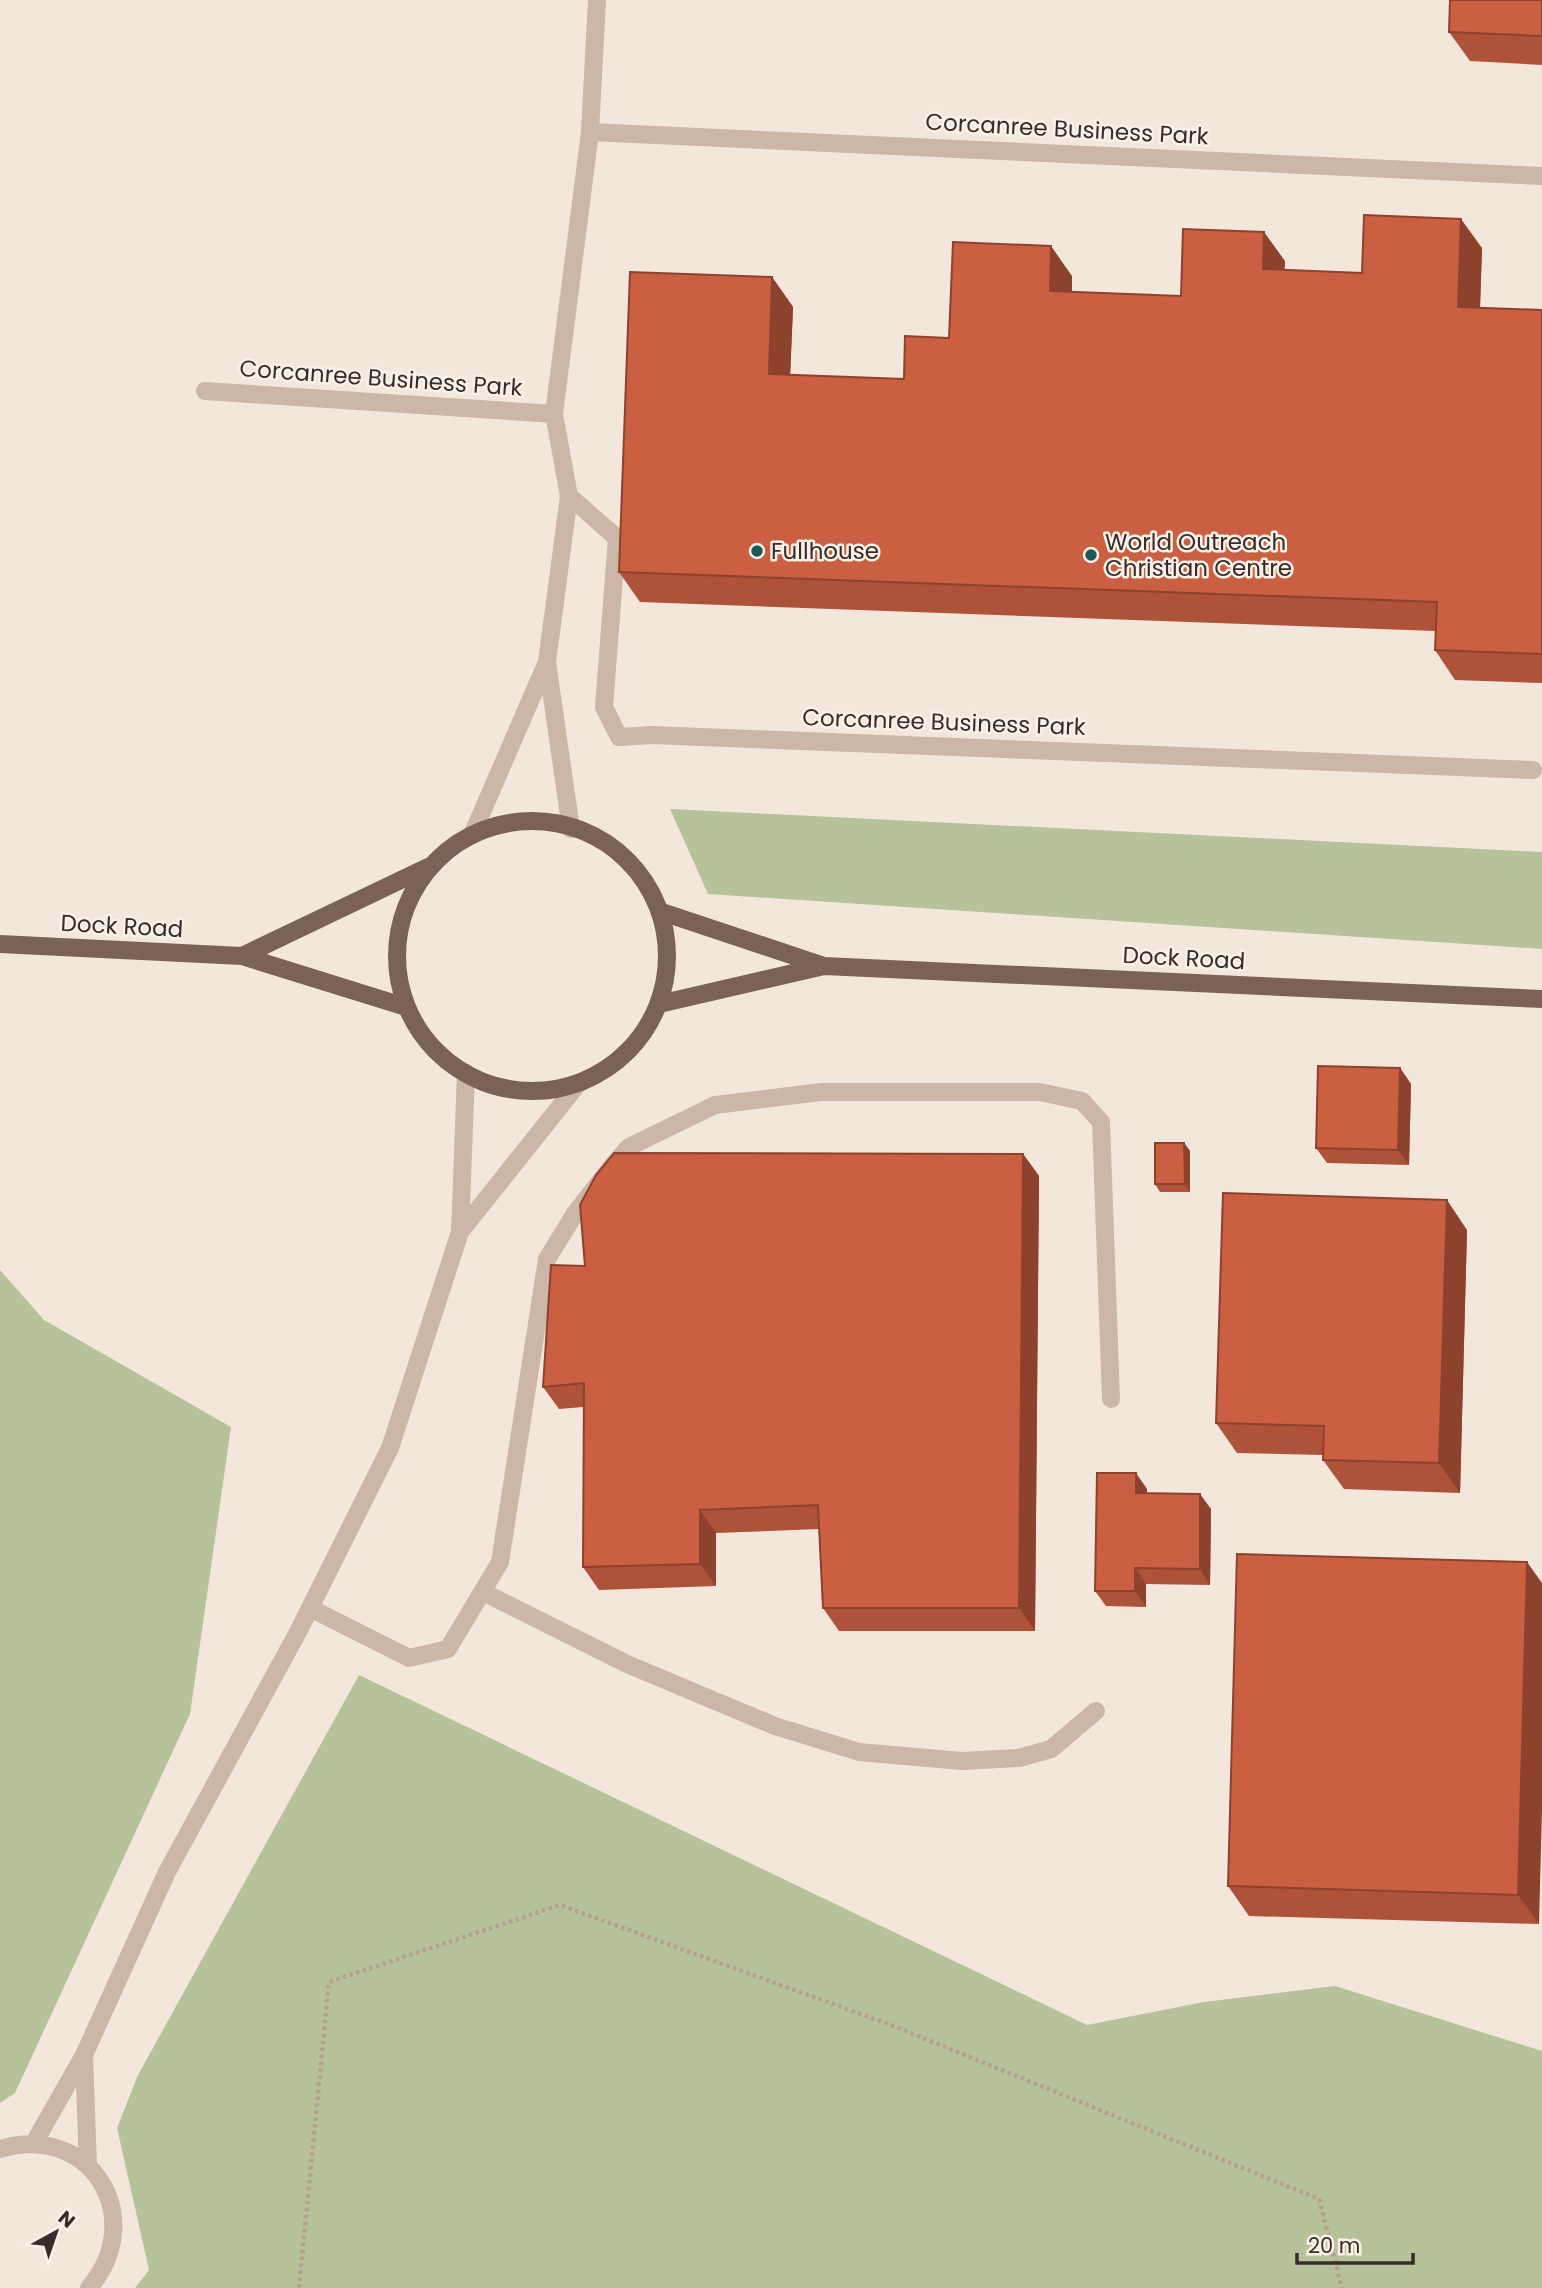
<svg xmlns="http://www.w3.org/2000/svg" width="1542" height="2288" font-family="Poppins,sans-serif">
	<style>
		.green { fill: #b6c29a }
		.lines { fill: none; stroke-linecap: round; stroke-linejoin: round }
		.path { stroke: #b7a091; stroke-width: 4.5; stroke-dasharray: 3.5 3.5; stroke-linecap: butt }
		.minor { stroke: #cbb6a7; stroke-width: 18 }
		.major { stroke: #7a6258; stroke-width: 18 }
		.wall { fill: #ae5239 }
		.shaded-wall { fill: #8d422e }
		.building { fill: #ca5f42; stroke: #8d422e; stroke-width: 2 }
		.poi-dot { fill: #1b585a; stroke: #faf1e8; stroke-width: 2.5 }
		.labels { text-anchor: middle; stroke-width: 5; stroke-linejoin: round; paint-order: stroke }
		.street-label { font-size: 23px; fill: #372c28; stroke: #faf1e8 }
		.poi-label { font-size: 23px; fill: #372c28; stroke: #faf1e8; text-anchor: start }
	</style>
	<rect width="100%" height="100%" fill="#f3e7db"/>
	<path class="green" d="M670,809L1542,852V949L708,894Z
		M0,1270L44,1320L231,1427L190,1714L15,2093L0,2103Z
		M359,1675L1087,2025L1204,2002L1335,1986L1542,2051V2288H135L149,2270L117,2128L138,2075Z"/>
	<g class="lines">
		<path class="path" d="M299,2288L329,1982L560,1905L891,2025L1319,2199L1342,2288"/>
		<path class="minor" d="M590,132L1542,176
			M205,391L554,414
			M569,496L617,538L604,707L619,737L652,735L1533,770
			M547,662L571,829
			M472,835L547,662L569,496L554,414L590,132L597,0
			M460,1232L578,1084
			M483,1592L627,1664L775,1726L859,1752L962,1761L1019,1758L1051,1749L1096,1711
			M310,1608L409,1658L448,1649L500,1562L547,1259L576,1212L609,1170L629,1147L715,1105L821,1092H1040L1082,1101L1101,1122L1111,1399
			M84,2055L88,2166
			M34,2143L84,2055L167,1872L298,1632L390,1448L460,1232L466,1073
			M0,2149C90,2122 149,2217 89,2288"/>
		<path class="major" d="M397 956a135 135 0 1 1 270 0a135 135 0 1 1-270 0Z
			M662,912L824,966L1542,999
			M0,944L242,956L406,1007
			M242,956L428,867
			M659,1004L824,966"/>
	</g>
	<path class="wall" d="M1542,0V65L1470,61L1449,32Z
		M1482,248L1480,308L1542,310V683L1455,680L1435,650V631L640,602L619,572L772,277L793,307L790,375L904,379L949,338L1072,276V292L1181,296L1285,261L1284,270L1362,273Z
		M1400,1068L1411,1084L1409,1165L1327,1163L1316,1148Z
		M1184,1143L1190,1151V1192H1160L1155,1184Z
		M1023,1154L1039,1176L1035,1631H839L823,1608L819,1529L716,1533V1586L599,1590L583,1567V1407L559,1409L543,1387L585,1266Z
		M1467,1230L1460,1493L1344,1489L1323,1460V1455L1237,1453L1216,1423Z
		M1147,1489V1493L1211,1509L1210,1585L1146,1584V1607L1106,1606L1095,1591Z
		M1527,1562L1539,1924L1249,1916L1228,1886Z"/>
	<path class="shaded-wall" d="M1461,219L1482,248L1479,337L1458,307Z
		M1264,232L1285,261L1283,299L1263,269Z
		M1051,246L1072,276L1071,321L1050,291Z
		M772,277L793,307L789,404L769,374Z
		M1400,1068L1411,1084L1409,1165L1398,1150Z
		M1184,1143L1190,1151V1192L1185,1184Z
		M1023,1154L1039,1176L1035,1631L1019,1608Z
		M1447,1200L1467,1230L1460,1493L1439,1463Z
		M1136,1473L1147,1489V1509L1136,1493Z
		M1200,1494L1211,1509L1210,1585L1200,1569Z
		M700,1510L716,1533V1586L700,1564Z
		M1527,1562L1542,1583V1809L1539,1924L1518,1895Z
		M1135,1568L1146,1584V1607L1135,1591Z"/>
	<path class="building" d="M1450,0H1542V36L1449,32Z
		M1364,215L1461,219L1458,307L1542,310V654L1435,650L1437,602L619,572L630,272L772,277L769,374L904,379L905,336L949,338L953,242L1051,246L1050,291L1181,296L1183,229L1264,232L1263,269L1362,273Z
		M1318,1066L1400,1068L1398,1150L1316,1148Z
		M1155,1143H1184L1185,1184H1155Z
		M614,1153L1023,1154L1019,1608H823L818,1505L700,1510V1564L583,1567L584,1383L543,1387L551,1265L585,1266L580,1205L596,1175Z
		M1223,1193L1447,1200L1439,1463L1323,1460L1324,1426L1216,1423Z
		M1097,1473H1136V1493L1200,1494V1569L1135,1568V1591H1095Z
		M1237,1554L1527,1562L1518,1895L1228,1886Z"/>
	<g class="poi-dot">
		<circle cx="757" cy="551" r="7"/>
		<circle cx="1091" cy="555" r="7"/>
	</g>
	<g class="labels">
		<g class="street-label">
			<text transform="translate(1067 129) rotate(3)" y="8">Corcanree Business Park</text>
			<text transform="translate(381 378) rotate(4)" y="8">Corcanree Business Park</text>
			<text transform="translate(944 722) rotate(2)" y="8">Corcanree Business Park</text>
			<text transform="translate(122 926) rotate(3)" y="8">Dock Road</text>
			<text transform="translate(1184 958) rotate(3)" y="8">Dock Road</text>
		</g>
		<g class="poi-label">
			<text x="1105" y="550">World Outreach<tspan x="1105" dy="26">Christian Centre</tspan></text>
			<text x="771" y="559">Fullhouse</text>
		</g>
	</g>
	<g transform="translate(56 2232) rotate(40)" stroke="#faf1e8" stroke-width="5" paint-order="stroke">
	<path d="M0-5L12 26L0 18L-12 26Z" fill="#372c28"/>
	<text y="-10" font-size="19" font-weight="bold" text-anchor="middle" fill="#372c28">N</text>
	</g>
	<path d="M1297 2253v10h116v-10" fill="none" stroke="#372c28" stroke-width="3.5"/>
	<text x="1308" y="2253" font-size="21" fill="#372c28" stroke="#faf1e8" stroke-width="5" paint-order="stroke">20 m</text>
</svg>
